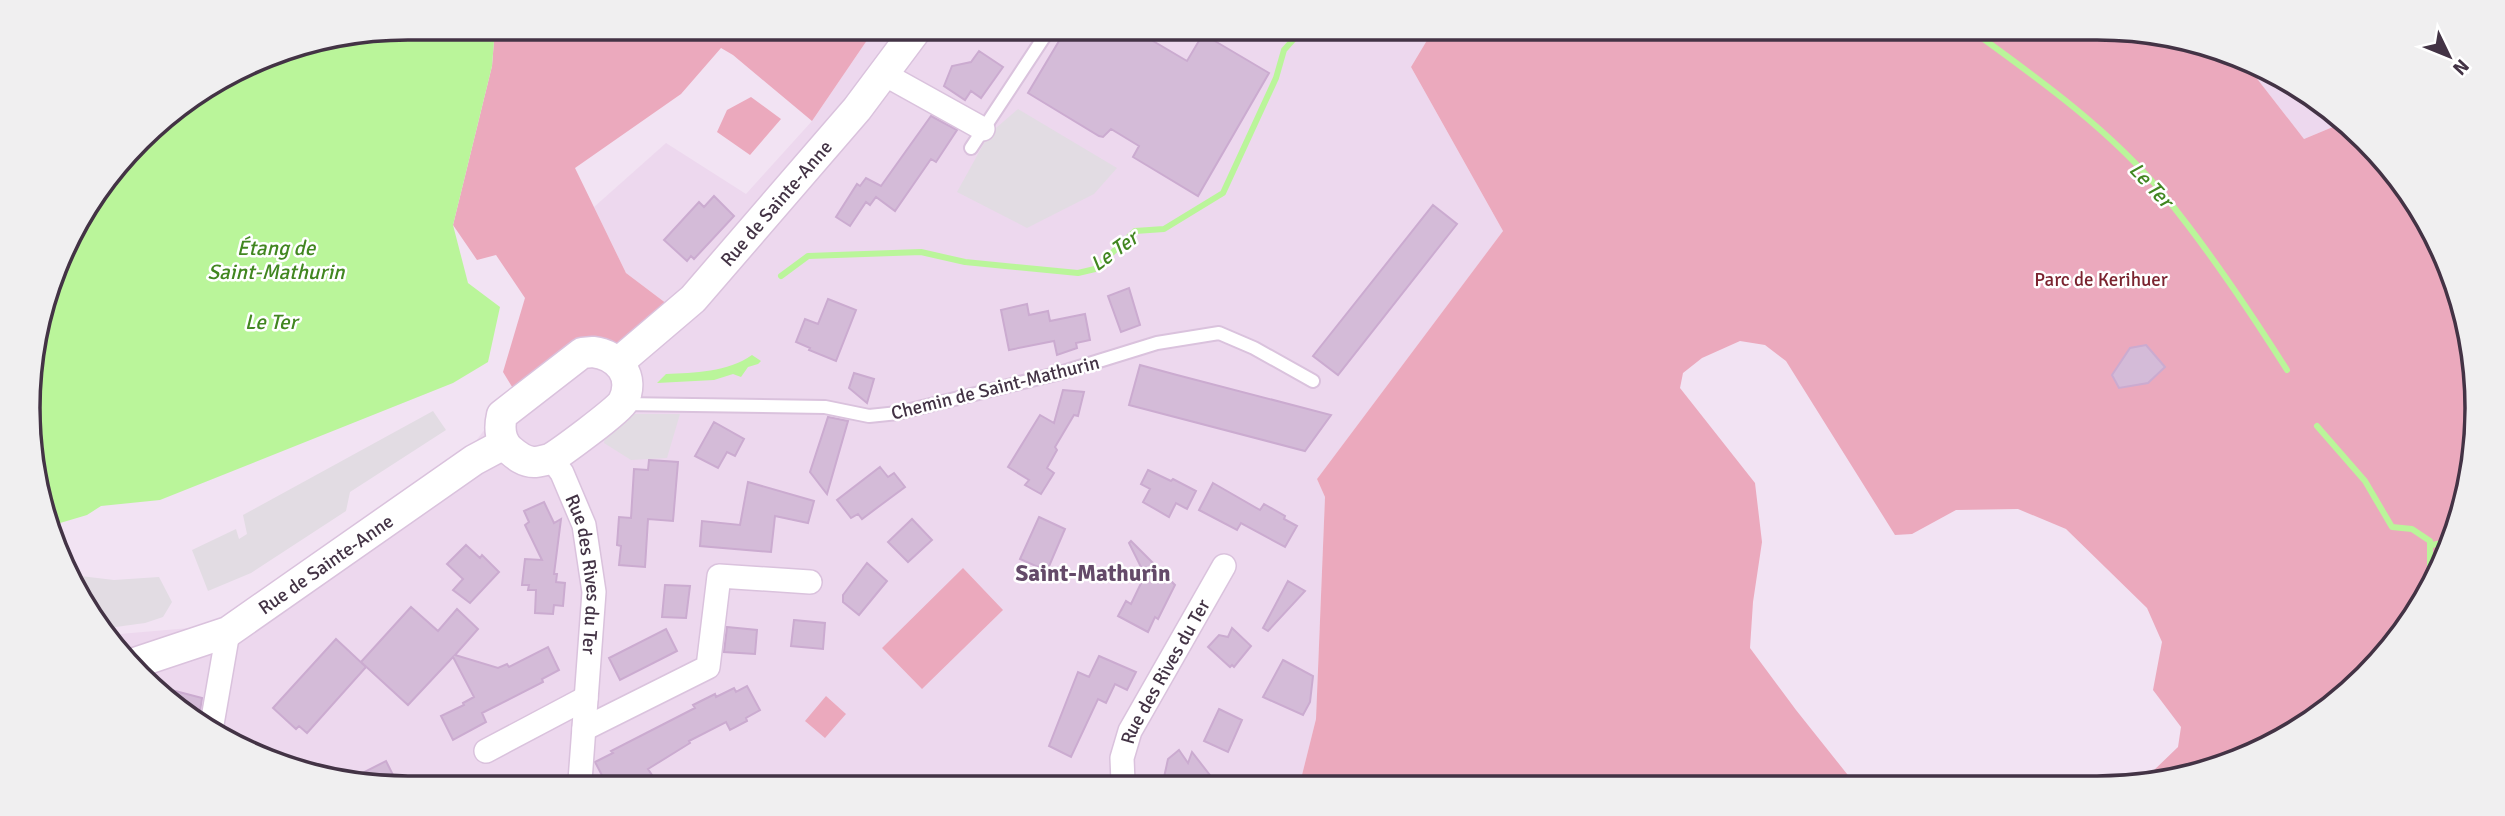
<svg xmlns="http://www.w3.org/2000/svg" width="2505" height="816" font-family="Signika,sans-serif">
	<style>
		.residential { fill: #edd8ee }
		.green { fill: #eba9bd }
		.parking { fill: #e2dce3 }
		.water { fill: #baf59a }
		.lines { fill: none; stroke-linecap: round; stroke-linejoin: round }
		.stream { stroke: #baf59a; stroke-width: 6 }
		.building { fill: #d4bbd8; stroke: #cbabd0; stroke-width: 2 }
		.service-casing { stroke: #dac2dd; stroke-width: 16 }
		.minor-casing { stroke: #dac2dd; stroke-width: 26 }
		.tertiary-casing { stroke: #dac2dd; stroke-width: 33 }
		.service { stroke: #fff; stroke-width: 12 }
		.minor { stroke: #fff; stroke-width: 23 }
		.tertiary { stroke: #fff; stroke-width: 30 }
		.labels { text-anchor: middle; stroke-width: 5; stroke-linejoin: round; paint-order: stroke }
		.street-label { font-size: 19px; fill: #433345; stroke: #fff }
		.park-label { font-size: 19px; fill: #7a232f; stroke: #fff }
		.water-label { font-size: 21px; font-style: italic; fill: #418620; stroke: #fff }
		.quarter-label { font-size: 23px; font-weight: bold; fill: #644a69; stroke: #fff }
		.rim { fill: none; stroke: #433345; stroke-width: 3.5 }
	</style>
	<rect width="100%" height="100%" fill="#f2e3f3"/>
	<path class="residential" d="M874,30L1432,32L1411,67L1503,231L1317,479L1325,497L1316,719L1300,783L333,781L197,724L108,635L213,626L476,441L514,390L577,340L667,304L626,273L594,207L666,143L746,194L812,121Z
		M2248,67L2308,92L2340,124L2304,139Z"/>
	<path class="green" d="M495,28L874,30L812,121L733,55L721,48L681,94L575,168L626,273L667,304L616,351L577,340L514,390L503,372L525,298L496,255L477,260L453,225L492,66Z
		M1432,32L2172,35L2248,67L2304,139L2340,124L2413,197L2470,334V483L2426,598L2365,677L2265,749L2147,785H2131L2150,774L2178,747L2181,727L2153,690L2162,642L2147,608L2066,529L2018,509L1956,510L1912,534L1895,535L1786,361L1765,345L1740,341L1702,358L1683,373L1680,388L1755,483L1762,542L1753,602L1750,648L1796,710L1855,784L1300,783L1316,719L1325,497L1317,479L1503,231L1411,67Z
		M751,97L781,119L750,155L717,132L727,110Z
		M963,568L1003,610L922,689L882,648Z
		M826,696L846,714L825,738L805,721Z"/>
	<path class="parking" d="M1018,109L1117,168L1094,194L1027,228L957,192L989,134Z
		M433,411L446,430L350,492L346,511L251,573L208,591L192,550L236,529L239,539L247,534L243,515Z
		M624,414H680L667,458L631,460L604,443L608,424Z
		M72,575L114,580L159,577L172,602L163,617L145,623L101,629L92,619Z"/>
	<path class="water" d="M408,28H495L492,66L453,225L468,283L500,307L488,362L453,383L160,500L101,506L87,515L50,526L41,506L31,359L67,240L157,123L263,57Z
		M752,355L761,361L758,364L748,367L741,377L733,374L714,380L657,383L666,374C694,373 728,372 752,355Z"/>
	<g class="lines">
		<path class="stream" d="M1978,35C2043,82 2112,132 2164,195C2209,250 2249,310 2287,370
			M781,276L808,256L921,252L965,262L1078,273L1095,269L1135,231L1164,229L1223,193L1276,78L1284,50L1300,32
			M2317,426L2365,481L2392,527L2412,529L2430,541V589
			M2432,545L2447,542"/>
	</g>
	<path class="building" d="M1065,31H1136L1187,61L1203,34L1269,73L1198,196L1133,157L1139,146L1111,129L1103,137L1099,136L1028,93Z
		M979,51L1003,67L981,98L971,91L965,100L944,86L952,66L971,62Z
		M931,116L957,130L936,162L931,159L895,211L876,197L870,205L866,202L850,226L836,217L857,184L860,186L866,178L881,186Z
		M714,196L734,216L694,259L691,256L687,261L664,240L699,202L704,207Z
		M1433,205L1457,224L1338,375L1313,356Z
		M1129,288L1140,325L1121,332L1108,296Z
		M828,299L856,310L836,361L809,350L810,348L796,342L805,319L818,324Z
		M1027,304L1029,315L1048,311L1050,321L1085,314L1090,340L1076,343L1077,348L1057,355L1054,341L1009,350L1001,310Z
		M2146,345L2165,367L2148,383L2119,388L2112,375L2130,348Z
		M1140,365L1177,375L1331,415L1305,451L1129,405Z
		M854,373L874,379L867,403L849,388Z
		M1063,390L1084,392L1078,416L1074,415L1055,447L1057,450L1047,468L1054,473L1041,494L1025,485L1029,480L1008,467L1040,415L1054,423Z
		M828,417L848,421L827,494L810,472Z
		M714,422L744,439L735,456L727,452L718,468L695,456Z
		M649,460L678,462L673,521L648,519L645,567L619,565L621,546L617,545L619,517L631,518L634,469L648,470Z
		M880,467L888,477L894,473L905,487L862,519L858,514L851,518L837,500Z
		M1148,470L1171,481L1173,479L1196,491L1187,509L1176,503L1169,517L1143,502L1150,489L1141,484Z
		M748,482L814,501L808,523L775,516L771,552L700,546L702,521L740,525Z
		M1213,483L1260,510L1264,504L1285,516L1284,519L1297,526L1285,547L1241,523L1237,530L1199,510Z
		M544,502L554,523L561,519L554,574H557L556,582L565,583L563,606L554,605L553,614L535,613L536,590H528L529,585H522L525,559L542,560L525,525L529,522L524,511Z
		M1039,517L1065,529L1047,571L1020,559Z
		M912,519L932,540L908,562L888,542Z
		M1131,541L1175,585L1158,619L1155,617L1148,632L1118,616L1126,601L1131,604L1145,575L1129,543Z
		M466,545L480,558L482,555L499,572L470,603L453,590L463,579L447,564Z
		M867,563L887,581L859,615L843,602V595Z
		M1288,581L1305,591L1268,631L1263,628Z
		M665,585L690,586L686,618L662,617Z
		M411,607L438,631L457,609L478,629L455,655L498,668L507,664L509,667L548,647L559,670L542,679L543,682L482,713L486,722L453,740L441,716L464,705L463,703L474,697L453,657L408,705L361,662Z
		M794,620L825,623L823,649L791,646Z
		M727,627L757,630L755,654L724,652Z
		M1232,628L1251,646L1234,667L1232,665L1230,667L1208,647L1219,635L1228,637Z
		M666,629L677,651L620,680L609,658Z
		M336,639L366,667L307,733L299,726L296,729L273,708Z
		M1099,656L1136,672L1127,690L1115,684L1106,703L1098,699L1071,757L1049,746L1078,672L1089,677Z
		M1283,660L1313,676L1310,702L1303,715L1263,697Z
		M747,686L760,710L746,718L747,721L730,730L726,722L689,741L690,743L648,769L656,781H605L595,762L613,753L611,751L695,708L693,705L715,694L716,697L734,688L736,692Z
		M160,687L202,698L198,724H197Z
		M1219,709L1242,720L1228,752L1204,741Z
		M1179,750L1188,763L1192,752L1216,783L1163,782L1168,759Z
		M386,761L396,781H347Z"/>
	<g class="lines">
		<defs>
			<path id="service" d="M971,148L1048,31
				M622,404L825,407L869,416L898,413L1060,373L1157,343L1219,333L1254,348L1313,381"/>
			<g id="minor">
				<path d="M884,74L983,129"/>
				<path id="s1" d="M551,458L562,473L584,525L594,592L580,781"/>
				<path d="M584,729L708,667L719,576L810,582"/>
				<path d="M211,730L228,632"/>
				<path d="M486,751L586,698"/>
				<path id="s2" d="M1123,782L1122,758L1130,731L1224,566"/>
			</g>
			<g id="tertiary">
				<path d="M593,352C618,355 636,376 623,402C619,410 559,454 550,459C545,460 538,462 534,462C524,462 517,456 510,450C500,441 499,428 502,415L582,353Z"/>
				<path id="s3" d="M619,362L693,299L857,109L916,30"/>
				<path id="s4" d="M135,663L228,632L474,460L504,444"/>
			</g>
		</defs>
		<use href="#service" class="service-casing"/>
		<use href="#minor" class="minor-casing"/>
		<use href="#tertiary" class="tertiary-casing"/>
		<use href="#service" class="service"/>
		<use href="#minor" class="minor"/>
		<use href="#tertiary" class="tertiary"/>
	</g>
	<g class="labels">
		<g class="street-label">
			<text dy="7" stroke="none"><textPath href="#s3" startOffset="224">Rue de Sainte-Anne</textPath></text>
			<text transform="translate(995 387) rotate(-14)" y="7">Chemin de Saint-Mathurin</text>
			<text dy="7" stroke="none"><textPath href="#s4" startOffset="217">Rue de Sainte-Anne</textPath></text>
			<text dy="7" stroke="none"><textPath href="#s1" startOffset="124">Rue des Rives du Ter</textPath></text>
			<text dy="7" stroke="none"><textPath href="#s2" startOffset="121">Rue des Rives du Ter</textPath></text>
		</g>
		<g class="park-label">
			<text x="2101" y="286">Parc de Kerihuer</text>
		</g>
		<g class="water-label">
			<text transform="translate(2151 185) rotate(47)" y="7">Le Ter</text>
			<text x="276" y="255">Étang de<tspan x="276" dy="24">Saint-Mathurin</tspan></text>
			<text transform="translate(1114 251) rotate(-36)" y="7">Le Ter</text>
			<text x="271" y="329">Le Ter</text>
		</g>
		<g class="quarter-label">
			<text x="1093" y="581">Saint-Mathurin</text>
		</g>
	</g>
	<path d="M0 0H2505V816H0ZM408 40H2097A368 368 0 0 1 2465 408V408A368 368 0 0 1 2097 776H408A368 368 0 0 1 40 408V408A368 368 0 0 1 408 40Z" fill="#f0eff0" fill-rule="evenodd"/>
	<path class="rim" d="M408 40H2097A368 368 0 0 1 2465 408V408A368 368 0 0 1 2097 776H408A368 368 0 0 1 40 408V408A368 368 0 0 1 408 40Z"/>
	<g transform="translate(2449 56) rotate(133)" stroke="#ffffff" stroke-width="5" paint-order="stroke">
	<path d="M0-5L12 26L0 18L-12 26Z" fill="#433345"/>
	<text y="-10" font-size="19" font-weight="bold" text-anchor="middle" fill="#433345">N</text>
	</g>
</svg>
